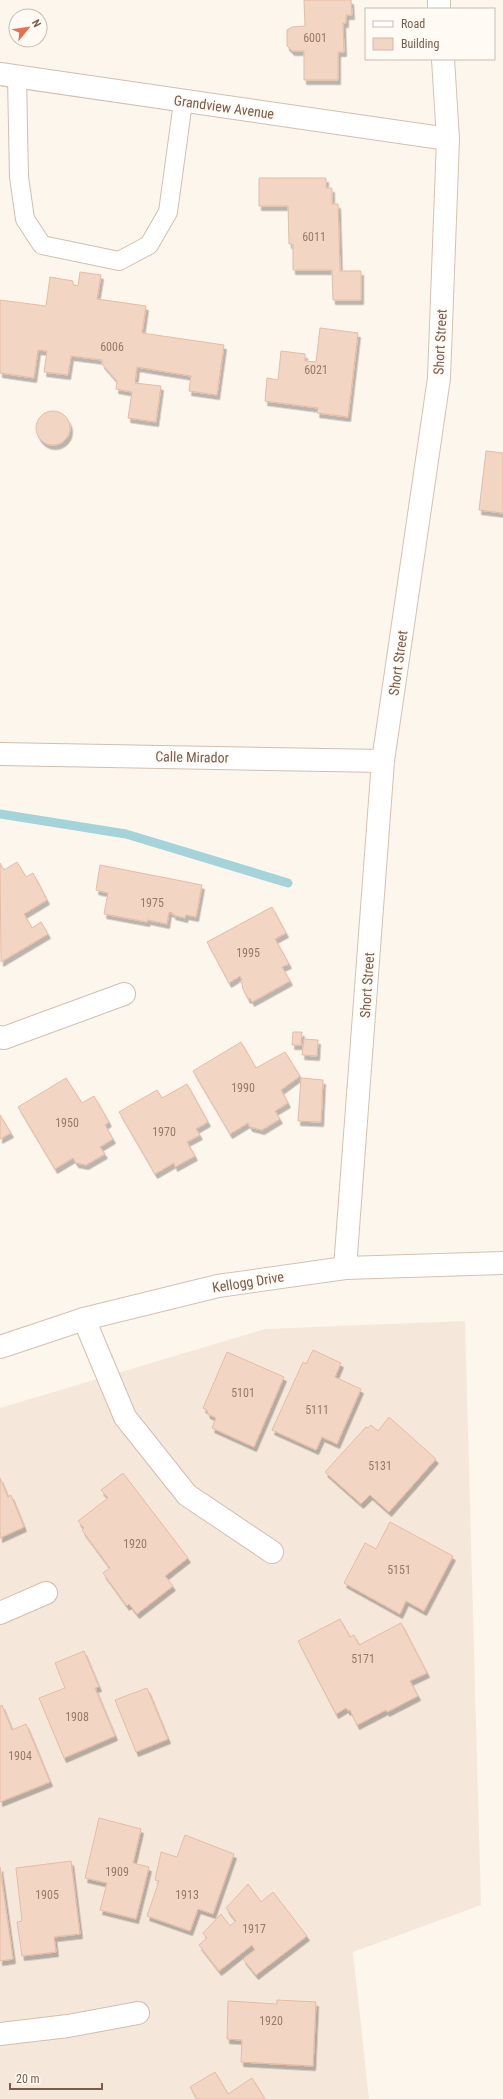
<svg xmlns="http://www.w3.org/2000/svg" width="503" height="2099" font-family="'Roboto Condensed',sans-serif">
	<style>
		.residential { fill: #f5e8da }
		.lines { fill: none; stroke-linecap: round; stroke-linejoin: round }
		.stream { stroke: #a5d3da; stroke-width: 9 }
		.building { fill: #f3d5c3; stroke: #e6bba3; filter: url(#shadow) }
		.lane-casing { stroke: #d1beb0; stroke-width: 20 }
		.street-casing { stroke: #d1beb0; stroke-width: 24 }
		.secondary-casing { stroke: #d6c0b0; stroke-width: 24 }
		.lane { stroke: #fff; stroke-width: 18 }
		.street { stroke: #fff; stroke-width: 22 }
		.secondary { stroke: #fff; stroke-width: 22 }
		.labels { text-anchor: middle; stroke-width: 4; stroke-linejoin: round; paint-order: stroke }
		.number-label { font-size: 12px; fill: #987a6a }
		.street-label { font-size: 14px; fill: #7a5c4d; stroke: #fffaf3 }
	</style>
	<defs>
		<filter id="shadow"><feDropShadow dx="2.5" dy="4.5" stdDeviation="0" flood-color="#0004"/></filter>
	</defs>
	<rect width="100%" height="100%" fill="#fdf6ec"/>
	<path class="residential" d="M465,1321L481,1905L353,1952L369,2099H0V1408L265,1329Z"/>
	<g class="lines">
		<path class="stream" d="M0,814L126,834L288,883"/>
	</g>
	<path class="building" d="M304,0H351L352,15H346V23H343L344,52H338V80H304V51H292L287,46V30L292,27L305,26Z
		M259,178H326V188H332V204H338L340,271H361V300H333L332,270H293V244H289L288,206H259Z
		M80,272L101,275L97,299L146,306L142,333L224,345L217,395L189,391L191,376L137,367L135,383L161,386L156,422L128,418L132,392L116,389L117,381L102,364V360L71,356L68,375L44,372L47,351L38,350L34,378L0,373V300L46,306L50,277L73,281V285L78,286Z
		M320,328L358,333L348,417L317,413L318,408L265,401L267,378L278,380L281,351L305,354V361L316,362Z
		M36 428a17 17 0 1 1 34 0a17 17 0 1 1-34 0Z
		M486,451L503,453V513L479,510Z
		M17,862L26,877L33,873L47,900L24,914L32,928L41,922L48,934L1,962L0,863L4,870Z
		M100,865L202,885L196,917L186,915L185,918L173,915V913L169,912L167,924L148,920L147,922L104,914L108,893L96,890Z
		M272,907L286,933L275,939L289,964L282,967L290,981L252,1002L250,998L248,999L242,987L243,986L240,981L242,980L240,976L229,983L207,942Z
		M293,1032H302L301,1045H292Z
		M304,1039L318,1040L317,1056L302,1055Z
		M241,1042L256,1068L285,1052L300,1076L281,1090L288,1103L275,1111L280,1119L262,1130L250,1127L248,1123L230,1134L193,1071Z
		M66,1078L82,1103L94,1096L109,1122L105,1125L113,1139L100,1147L105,1154L86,1165L76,1163L73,1158L55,1169L18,1107Z
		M301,1078L323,1080L321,1122L298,1121Z
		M187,1084L208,1122L196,1129L200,1135L187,1142L195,1156L175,1167L174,1163L155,1174L119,1112L157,1090L162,1098Z
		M0,1115L11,1133L0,1139Z
		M313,1350L341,1363L335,1377L361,1389L337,1444L322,1437L316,1450L272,1430L303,1362L306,1364Z
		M227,1352L284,1377L254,1447L212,1428L216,1418L208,1414L207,1410L203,1408Z
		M389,1417L436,1459L389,1512L370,1495L361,1504L325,1472L366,1427L368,1428L371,1425L378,1431Z
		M123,1473L188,1558L165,1576L173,1586L137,1614L129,1604L127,1606L103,1573L110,1568L82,1530L84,1528L78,1521L108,1498L101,1490Z
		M0,1478L8,1497L11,1495L24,1527L0,1538Z
		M390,1522L453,1556L424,1611L406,1601L400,1614L344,1583L365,1543L376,1549Z
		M340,1619L350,1637L354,1635L359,1645L401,1623L427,1673L410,1681L418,1696L387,1712L386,1710L357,1725L350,1710L348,1711L346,1708L336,1714L298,1641Z
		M84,1651L99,1687L95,1688L115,1736L64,1758L39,1698L65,1688L55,1663Z
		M147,1688L168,1739L136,1752L115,1700Z
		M2,1705L12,1730L26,1724L50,1782L0,1802V1706Z
		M99,1818L141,1829L133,1863L149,1867L136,1919L100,1910L107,1883L85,1878Z
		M185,1835L234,1854L213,1914L198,1909L190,1931L147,1916L159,1881L155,1880L161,1852L177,1857Z
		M71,1861L80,1934L54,1937L56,1952L22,1956L17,1922L22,1921L16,1868Z
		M0,1867L13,1959L0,1961Z
		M248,1884L261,1902L273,1892L307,1936L256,1975L243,1959L255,1950L252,1945L219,1971L199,1945L207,1938L203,1933L221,1914L230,1926L236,1921L226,1908Z
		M277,2000L316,2002L313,2066L241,2062L242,2040L227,2039L228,2001L277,2004Z
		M215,2072L228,2094L252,2078L265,2099H197L190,2087Z"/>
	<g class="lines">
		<defs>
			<path id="lane" d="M17,77L19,177L25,219L42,245L119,261L149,245L168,212L183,102"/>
			<path id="street" d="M0,74L448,139
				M0,754L383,761
				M0,1037L4,1038L124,994
				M84,1319L125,1417L187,1495L272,1552
				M0,1613L46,1593
				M0,2034L68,2026L138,2013"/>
			<path id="secondary" d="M439,0V9
				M345,1268L383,761L439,378L448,139L443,59
				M0,1347L84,1319L218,1286L345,1268L503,1263"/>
		</defs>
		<use href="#lane" class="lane-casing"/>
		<use href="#street" class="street-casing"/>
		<use href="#secondary" class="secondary-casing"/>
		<use href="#lane" class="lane"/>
		<use href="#street" class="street"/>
		<use href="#secondary" class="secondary"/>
	</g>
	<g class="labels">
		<g class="number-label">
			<text x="315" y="42">6001</text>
			<text x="314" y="241">6011</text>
			<text x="112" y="351">6006</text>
			<text x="316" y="374">6021</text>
			<text x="152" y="907">1975</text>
			<text x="248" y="957">1995</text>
			<text x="243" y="1092">1990</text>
			<text x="67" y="1127">1950</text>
			<text x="164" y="1136">1970</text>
			<text x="243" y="1397">5101</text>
			<text x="317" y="1414">5111</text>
			<text x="380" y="1470">5131</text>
			<text x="135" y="1548">1920</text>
			<text x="399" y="1574">5151</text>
			<text x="363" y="1663">5171</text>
			<text x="77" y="1721">1908</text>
			<text x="20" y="1760">1904</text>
			<text x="117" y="1876">1909</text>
			<text x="47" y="1899">1905</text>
			<text x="187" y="1899">1913</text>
			<text x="254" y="1933">1917</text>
			<text x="271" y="2025">1920</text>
		</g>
		<g class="street-label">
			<text transform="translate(224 107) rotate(8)" y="5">Grandview Avenue</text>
			<text transform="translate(440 342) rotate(-87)" y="5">Short Street</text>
			<text transform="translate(398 663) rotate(-82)" y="5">Short Street</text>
			<text transform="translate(192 757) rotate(1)" y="5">Calle Mirador</text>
			<text transform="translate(367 985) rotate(-86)" y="5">Short Street</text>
			<text transform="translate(248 1282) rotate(-9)" y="5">Kellogg Drive</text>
		</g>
	</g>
	<rect x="365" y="8" width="130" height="52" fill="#fffaf3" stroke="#cabbb1"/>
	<rect x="373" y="21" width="20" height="6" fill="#ffffff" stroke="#cabbb1"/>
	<text x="401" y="28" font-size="12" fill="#7a5c4d">Road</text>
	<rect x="373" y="38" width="20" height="12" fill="#f3d5c3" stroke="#cabbb1"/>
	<text x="401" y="48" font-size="12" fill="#7a5c4d">Building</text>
	<g transform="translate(28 28) rotate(61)"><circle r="19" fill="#fffaf3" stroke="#cabbb1"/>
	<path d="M0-3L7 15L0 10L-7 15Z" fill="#e76f51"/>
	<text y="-6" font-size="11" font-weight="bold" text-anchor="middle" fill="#7a5c4d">N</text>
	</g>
	<path d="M10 2083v6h92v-6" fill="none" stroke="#7a5c4d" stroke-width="2"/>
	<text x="16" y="2083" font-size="12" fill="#7a5c4d" stroke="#fffaf3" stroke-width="3" paint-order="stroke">20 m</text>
</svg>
